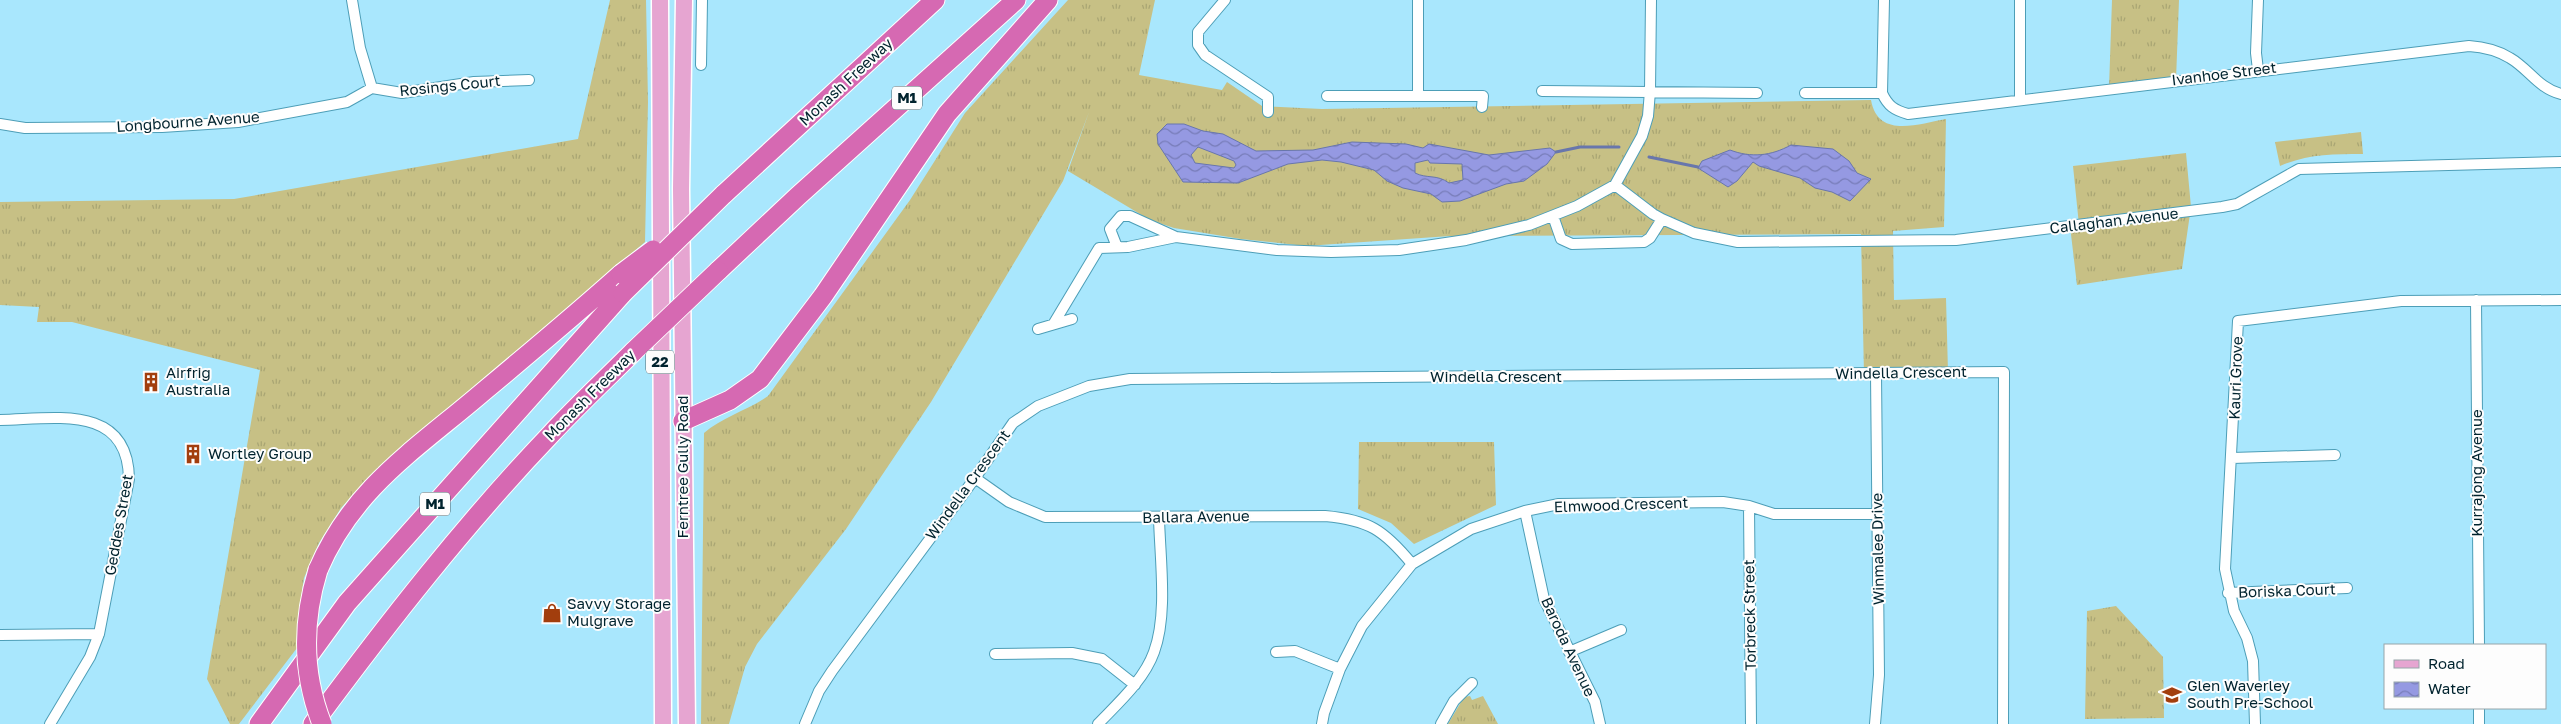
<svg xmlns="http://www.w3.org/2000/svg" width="2561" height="724" font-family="'Golos Text',sans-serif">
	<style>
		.grass { fill: url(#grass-tufts) }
		.water { fill: url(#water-waves); stroke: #6876ac; fill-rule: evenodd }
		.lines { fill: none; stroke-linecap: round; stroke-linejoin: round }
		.stream { stroke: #6876ac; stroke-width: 3 }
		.street-casing { stroke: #4d9eb7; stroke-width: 12 }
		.primary-casing { stroke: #fff; stroke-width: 19 }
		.highway-casing { stroke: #fff; stroke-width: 21 }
		.street { stroke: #fff; stroke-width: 10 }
		.primary { stroke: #e6a5d1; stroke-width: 16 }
		.highway { stroke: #d669b2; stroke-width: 19 }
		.highway-bridge-casing { stroke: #fff; stroke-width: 21; stroke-linecap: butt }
		.highway-bridge { stroke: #d669b2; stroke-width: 19 }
		.labels { text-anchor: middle; stroke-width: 4; stroke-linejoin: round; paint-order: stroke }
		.shield { fill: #fdfdfd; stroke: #4c646c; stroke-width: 1 }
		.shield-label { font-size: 14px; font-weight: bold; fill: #00232e }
		.street-label { font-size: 15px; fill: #00232e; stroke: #fdfdfd }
		.poi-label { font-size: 15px; fill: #00232e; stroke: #fdfdfd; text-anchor: start }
	</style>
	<defs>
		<pattern id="grass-tufts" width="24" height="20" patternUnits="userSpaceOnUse" patternTransform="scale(1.25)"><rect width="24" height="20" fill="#c7c085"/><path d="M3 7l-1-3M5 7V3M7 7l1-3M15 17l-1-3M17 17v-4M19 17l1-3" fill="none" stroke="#a9a573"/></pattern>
		<pattern id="water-waves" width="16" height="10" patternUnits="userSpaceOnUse" patternTransform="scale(1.25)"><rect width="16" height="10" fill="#9599e2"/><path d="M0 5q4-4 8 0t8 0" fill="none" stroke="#777cb8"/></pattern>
	</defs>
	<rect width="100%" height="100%" fill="#a9e7fd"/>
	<path class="grass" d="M610,0H646L648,102L645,242L362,485L341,508L319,543L304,578L298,618L297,648L239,724H230L207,679L260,370L72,322H37L39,307L0,305V202L234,199L578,139Z
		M1068,0H1155L1139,75L1222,90L1227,82L1262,106L1322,109L1871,100C1878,139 1918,124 1946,119L1944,227L1893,231L1894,300L1946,298L1948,372L1864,375L1861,234L1450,236L1306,246L1241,239L1174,228L1150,220L1068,171L1089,112L1063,181L931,402L846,529L757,644L745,667L729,724H701L704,433C722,417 748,410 768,396L910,200L965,113Z
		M2112,0H2179L2176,80L2109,88Z
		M2361,132L2363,154C2332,154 2308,154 2280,166L2275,142Z
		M2186,153L2191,207L2182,269L2077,285L2070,226L2079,225L2073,166Z
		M1359,442H1494L1496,505L1414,544L1391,523L1358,509Z
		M2116,606L2163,657L2164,718L2085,719L2087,611Z
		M1470,696L1472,700L1483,696L1498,724H1448L1464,697Z"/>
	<path class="water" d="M1167,124H1184L1203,131L1223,134L1256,151L1313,150L1352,142L1406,144L1423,148L1429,144L1489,155L1550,148L1556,152L1547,164L1524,181L1506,184L1460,201L1442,202L1431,194L1403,188L1387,181L1374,170L1341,162L1322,160L1288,164L1238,183L1183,182L1158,144L1157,134ZM1198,147L1234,161L1236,165L1234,168L1195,163L1191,155ZM1428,160L1430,163L1462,164L1463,180L1449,183C1437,174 1427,179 1415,173V163Z
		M1791,145L1833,149L1849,161L1857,173L1871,179L1850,201L1832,192L1815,188L1800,178L1759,166L1753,162L1737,181L1728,187L1698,168L1702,161L1730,150C1751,158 1771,156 1791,145Z"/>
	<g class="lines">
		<path class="stream" d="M1556,152L1580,147H1619
			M1649,157L1698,167"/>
		<defs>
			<path id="street" d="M352,0L360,48L372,88
				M1225,0L1198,32V45L1205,55L1268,97V112
				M1884,0L1882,93C1888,106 1894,110 1908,114L2469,46C2484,47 2497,50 2510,58C2529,69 2538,88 2561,94
				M2258,0L2256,53L2258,70
				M701,65L702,0
				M372,88L402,93L474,82L529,80
				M1542,91L1757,93
				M1805,93H1882
				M1418,95V0
				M1327,96H1483L1482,107
				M2020,100V0
				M0,124L25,128L162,127L238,122L347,102L372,88
				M1615,185L1653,214L1662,219L1694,233L1738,242L1956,240L2222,207L2237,204L2299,169L2561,162
				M1553,216L1561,239L1572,244L1644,242L1650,238L1662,219
				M1117,247L1110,229L1121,216H1130L1176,237
				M2476,300L2479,645
				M1054,323L1099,248L1128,247L1176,237L1277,250L1331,252L1399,250L1466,240L1529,225L1577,206L1615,185L1642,136L1648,116L1650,91L1651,0
				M1038,329L1072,319
				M0,420C54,419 128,403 129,479L99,634L90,657L50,724
				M2232,458L2335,455
				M975,478L1009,502L1045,517L1325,516C1369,520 1384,530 1412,564
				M1749,506L1751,724
				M1525,511L1544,599L1595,702L1600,724
				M2228,593L2347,588
				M0,635L99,634
				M1276,652L1295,651L1340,669
				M1569,652L1621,630
				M995,654L1072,653L1102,659L1135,685
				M2479,708V724
				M805,724L819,691L832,671L975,478L1013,423L1038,406L1089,386L1130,379L2004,372L2003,724
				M1098,724C1118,703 1144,680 1154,652C1168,614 1160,559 1159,518
				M1322,724L1324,713L1340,669L1362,626L1412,564L1471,529L1525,511L1559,504L1723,502L1749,506L1774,514H1877
				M1441,724L1454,701L1472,683
				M1875,724L1879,675L1876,374
				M2255,724L2253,661L2247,638L2234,611L2225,569L2238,321L2401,301L2561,300"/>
			<path id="primary" d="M660,0L663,724
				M684,0L681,189L687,724"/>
			<path id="highway" d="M723,195L935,0
				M718,271L798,196L1016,0
				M683,421L730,400L760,379L823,296L947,114L1048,0
				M318,570C352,490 413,451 477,397C526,356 574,316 621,274
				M259,724L347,603L623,293
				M313,724C387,624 465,524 551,434C577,406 606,379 634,351"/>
		</defs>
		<use href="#street" class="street-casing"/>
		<use href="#primary" class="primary-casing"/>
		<use href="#highway" class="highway-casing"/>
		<use href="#street" class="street"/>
		<use href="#primary" class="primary"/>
		<use href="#highway" class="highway"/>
		<defs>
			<path id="highway-bridge" d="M621,274L653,250
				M623,293L723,195
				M634,351L718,271
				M318,570C302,622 302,673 322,724"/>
		</defs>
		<use href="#highway-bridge" class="highway-bridge-casing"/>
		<use href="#highway-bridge" class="highway-bridge"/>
	</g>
	<defs>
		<symbol id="building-bare" viewBox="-9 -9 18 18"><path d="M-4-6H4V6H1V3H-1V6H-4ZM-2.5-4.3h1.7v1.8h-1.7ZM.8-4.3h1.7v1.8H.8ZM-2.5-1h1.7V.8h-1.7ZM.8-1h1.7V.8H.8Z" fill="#a23e0d" stroke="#fdfdfd" stroke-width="2.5" paint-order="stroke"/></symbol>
		<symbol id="shop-bare" viewBox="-9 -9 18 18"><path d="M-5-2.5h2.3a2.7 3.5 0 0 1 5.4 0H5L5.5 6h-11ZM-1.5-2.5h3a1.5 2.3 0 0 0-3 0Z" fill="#a23e0d" stroke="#fdfdfd" stroke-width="2.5" paint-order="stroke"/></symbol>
		<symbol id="school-bare" viewBox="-9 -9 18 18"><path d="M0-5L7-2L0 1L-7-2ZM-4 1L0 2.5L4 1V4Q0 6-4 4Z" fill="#a23e0d" stroke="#fdfdfd" stroke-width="2.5" paint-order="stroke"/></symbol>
	</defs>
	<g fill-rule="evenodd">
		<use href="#building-bare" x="137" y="368" width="28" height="28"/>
		<use href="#building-bare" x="179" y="440" width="28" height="28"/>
		<use href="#shop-bare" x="538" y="599" width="28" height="28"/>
		<use href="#school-bare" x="2158" y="681" width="28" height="28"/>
	</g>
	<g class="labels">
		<g class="shield">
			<rect x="892" y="86.5" width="30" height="23" rx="4"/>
			<rect x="646" y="350.5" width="28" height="23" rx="4"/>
			<rect x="420" y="492.5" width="30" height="23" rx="4"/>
		</g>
		<g class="shield-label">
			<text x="907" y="103">M1</text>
			<text x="660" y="367">22</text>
			<text x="435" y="509">M1</text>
		</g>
		<g class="street-label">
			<text transform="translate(2224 74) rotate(-7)" y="5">Ivanhoe Street</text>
			<text transform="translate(846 82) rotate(-43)" y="5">Monash Freeway</text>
			<text transform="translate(450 86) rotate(-6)" y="5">Rosings Court</text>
			<text transform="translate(188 122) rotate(-4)" y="5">Longbourne Avenue</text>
			<text transform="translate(2114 221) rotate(-7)" y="5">Callaghan Avenue</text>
			<text transform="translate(1901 373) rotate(-1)" y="5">Windella Crescent</text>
			<text x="1496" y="382">Windella Crescent</text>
			<text transform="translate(2236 378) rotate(-88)" y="5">Kauri Grove</text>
			<text transform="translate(590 395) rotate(-45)" y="5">Monash Freeway</text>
			<text transform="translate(683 467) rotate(-90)" y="5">Ferntree Gully Road</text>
			<text transform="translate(2477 473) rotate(-90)" y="5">Kurrajong Avenue</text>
			<text transform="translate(968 485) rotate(-54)" y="5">Windella Crescent</text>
			<text transform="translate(1621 505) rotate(-2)" y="5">Elmwood Crescent</text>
			<text transform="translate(1196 517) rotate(-1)" y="5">Ballara Avenue</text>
			<text transform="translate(119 525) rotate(-80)" y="5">Geddes Street</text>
			<text transform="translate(1878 549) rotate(-91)" y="5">Winmalee Drive</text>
			<text transform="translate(2287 591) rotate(-2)" y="5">Boriska Court</text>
			<text transform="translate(1750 615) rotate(-91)" y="5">Torbreck Street</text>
			<text transform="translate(1568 647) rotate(65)" y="5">Baroda Avenue</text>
		</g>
		<g class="poi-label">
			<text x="166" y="378">Airfrig<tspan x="166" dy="17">Australia</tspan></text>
			<text x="208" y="459">Wortley Group</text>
			<text x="567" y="609">Savvy Storage<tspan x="567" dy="17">Mulgrave</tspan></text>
			<text x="2187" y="691">Glen Waverley<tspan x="2187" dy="17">South Pre-School</tspan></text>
		</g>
	</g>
	<rect x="2384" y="644" width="162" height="65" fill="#fdfdfd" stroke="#98a6aa"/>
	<rect x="2394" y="660" width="25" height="8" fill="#e6a5d1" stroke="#98a6aa"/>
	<text x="2428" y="669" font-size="15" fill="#00232e">Road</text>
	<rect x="2394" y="682" width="25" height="15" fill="url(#water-waves)" stroke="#98a6aa"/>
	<text x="2428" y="694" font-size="15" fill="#00232e">Water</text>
</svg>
